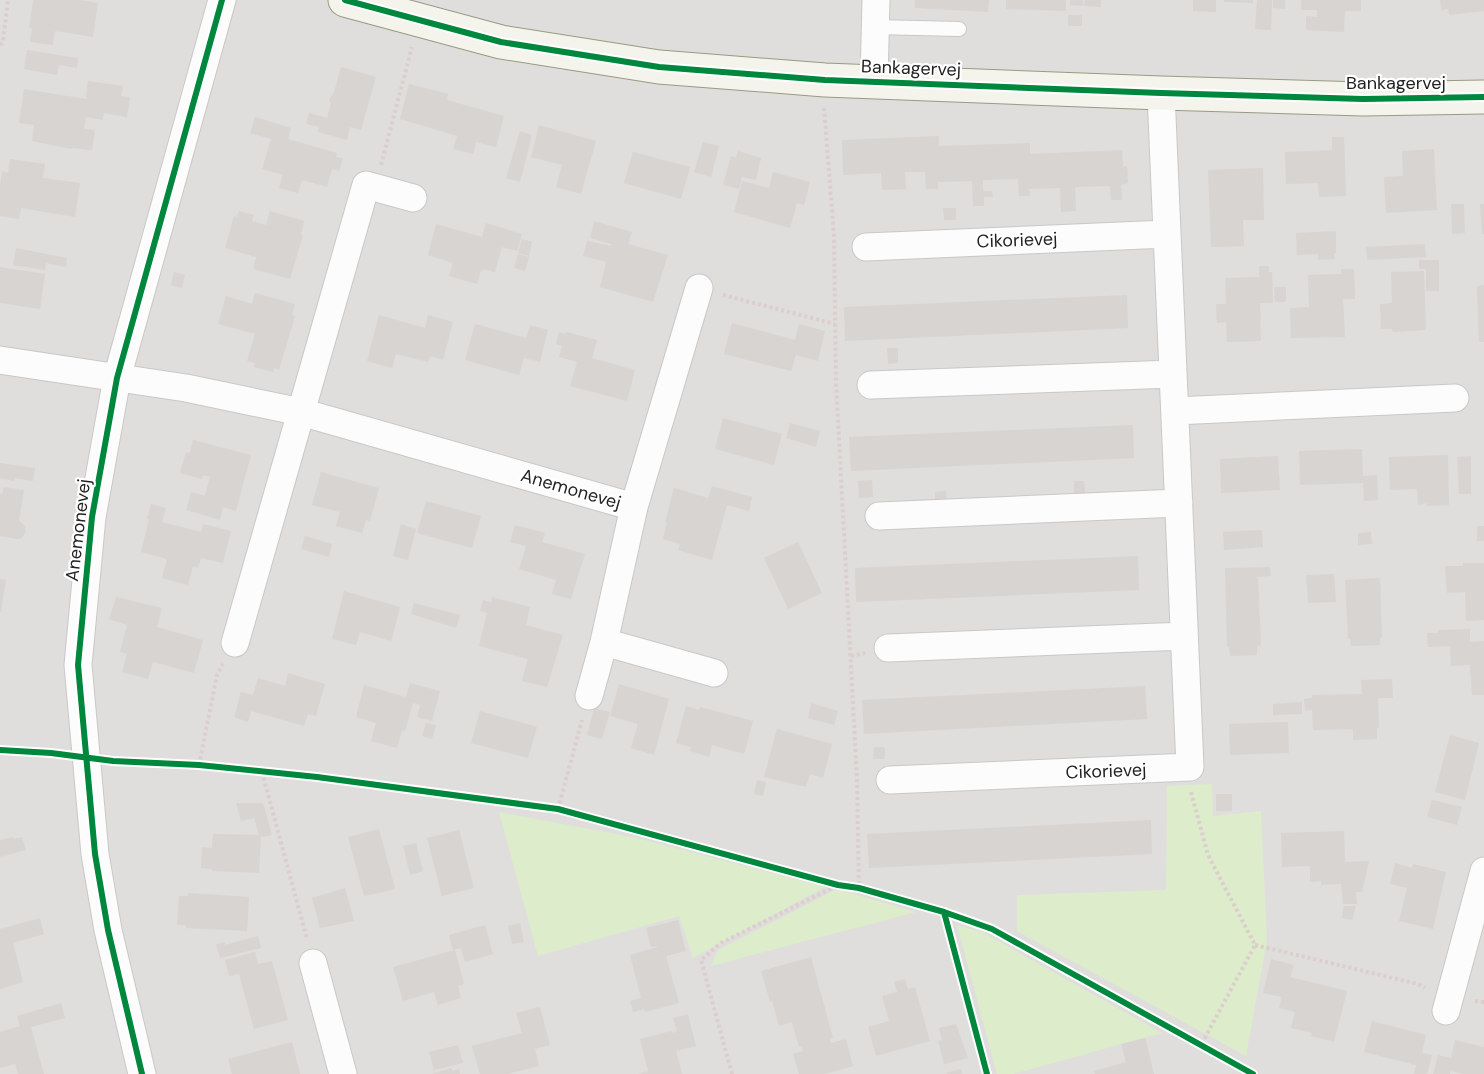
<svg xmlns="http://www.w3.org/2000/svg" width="1484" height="1074" font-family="'DM Sans',sans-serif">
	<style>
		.residential { fill: #dfdedc }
		.grass { fill: #ddeccb }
		.building { fill: #d7d4d2 }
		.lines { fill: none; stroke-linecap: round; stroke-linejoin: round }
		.lane-casing { stroke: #c9c8c7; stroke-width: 16 }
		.street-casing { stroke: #c9c8c7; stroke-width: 29 }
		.secondary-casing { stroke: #999a82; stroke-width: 35 }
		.path { stroke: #dccecd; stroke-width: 4; stroke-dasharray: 3 3; stroke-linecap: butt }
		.lane { stroke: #fdfcfc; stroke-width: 14 }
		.street { stroke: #fdfcfc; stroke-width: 27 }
		.secondary { stroke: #f4f4ed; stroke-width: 33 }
		.cycleway-casing { stroke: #fff; stroke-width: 10 }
		.cycleway { stroke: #00873e; stroke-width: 6 }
		.labels { text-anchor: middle; stroke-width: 4.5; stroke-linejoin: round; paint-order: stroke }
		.street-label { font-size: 18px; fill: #222; stroke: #fff }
	</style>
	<rect width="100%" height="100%" fill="#f0eeeb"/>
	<path class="residential" d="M0,0H1484V1074H0Z"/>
	<path class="grass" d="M1212,784L1213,816L1261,811L1267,940L1246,1056L1017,931V895L1166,890L1167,786Z
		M499,812L637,838L825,887L693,958L679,916L538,956Z
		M837,889L916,912L711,966L718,950Z
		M957,925L982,932L1162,1033L1013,1074H997Z"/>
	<path class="building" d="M33,0H80L98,3L93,37L55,31L53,45L30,42L32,28H29Z
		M915,0H989L988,12L915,8Z
		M1006,0H1066V11L1006,9Z
		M1070,0H1083V6L1070,5Z
		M1085,0H1101V7L1084,6Z
		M1193,0H1216V12L1193,11Z
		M1224,0H1253V3L1224,2Z
		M1257,0H1272L1271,30L1255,29Z
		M1273,0H1285V9L1273,8Z
		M1301,0H1361V11H1345L1344,32L1306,30V16L1317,17V10H1301Z
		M1440,0H1484V11L1449,15L1448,9L1441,10Z
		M1068,15H1082V26H1068Z
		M27,50L78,58L77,68L59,65L57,75L24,69Z
		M341,67L376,77L361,130L350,127L347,140L318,132L319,127L306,124L309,113L327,118L331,103L329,100L334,92Z
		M88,81L123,86L121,96L130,97L127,117L104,113L103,120L86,117L84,129L95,130L92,150L72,148L71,149L32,141L34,125L19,123L24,89L86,99Z
		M409,84L448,94L447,100L504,116L496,147L476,142L473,154L453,149L457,136L400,119Z
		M255,117L291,128L288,139L337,153L336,157L343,158L339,171L332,169L327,187L302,180L298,193L279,188L283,175L262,169L271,139L250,133Z
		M539,125L596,141L581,194L556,187L562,165L531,157Z
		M520,131L532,135L520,182L506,178Z
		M939,136V146L1030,143V154L1122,150L1123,167L1127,166L1128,183L1121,185L1122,200H1111L1110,186L1075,187L1076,211L1061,212L1060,188L1029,189L1030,196H1019L1018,179L983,180V191H992L993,197H984V206H973L972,181L938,182V189H926L925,172H905L906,189L882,190L881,173L843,175L842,140Z
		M1332,137H1344L1346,196L1319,197L1318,183L1286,184L1285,152L1332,150Z
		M703,142L719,146L711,177L694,172Z
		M1434,149L1437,210L1386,213L1384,177L1403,176L1402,151Z
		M738,151L761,158L756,180L742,177L739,189L723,185L731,156L736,158Z
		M633,152L690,167L681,199L624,183Z
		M10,159L45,164L43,178L80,183L75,217L21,208L19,219L0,216V187L2,171L8,173Z
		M1263,168L1264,220H1243L1244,246L1211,247L1208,170Z
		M773,172L810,182L804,205L797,203L790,228L734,212L742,181L769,188Z
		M1451,204H1464L1465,233L1452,234Z
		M1480,204H1484V234H1482Z
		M943,208H956V220H944Z
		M239,211L254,215L252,221L266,225L270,211L304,221L301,235H303L290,279L253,269L256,257L225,248L234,216L237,217Z
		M594,221L632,232L628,244L668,255L653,302L600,287L606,262L583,256L587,241L611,246L612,244L590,238Z
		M486,223L522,234L517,251L502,247L495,272L484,269L483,271L481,270L477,284L449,276L453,263L428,255L436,224L482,237Z
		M1336,231V253H1334L1335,259L1318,260V254L1297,255L1296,233Z
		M522,239L532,242L529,256L518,253Z
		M1425,244L1426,257L1367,260L1366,247Z
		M16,248L67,258L66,267L46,263L45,270L13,265Z
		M518,254L529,257L525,271L514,268Z
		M1419,260H1439V291H1426V269H1419Z
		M1259,266H1269V272H1272L1273,303H1260L1261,341L1227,342L1226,322L1217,323L1216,304H1226L1225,278L1259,277Z
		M0,267L45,274L40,309L0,303Z
		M1341,269H1354L1355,299H1343L1345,337L1291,338L1290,308L1309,307L1308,275L1341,274Z
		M1424,271L1426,330L1393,332L1392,329H1381L1380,304L1392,303L1391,272Z
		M174,272L185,275L182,288L171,285Z
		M1484,285V342H1479L1477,286Z
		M1274,287H1286V302H1275Z
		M255,293L295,304L292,315L295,316L279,370L274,368L273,372L254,367L255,363L247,361L255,334L218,324L226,296L252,304Z
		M1127,295L1128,328L845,341L844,307Z
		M379,315L425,328L428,315L453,322L443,360L430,356L428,362L396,354L392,368L367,361Z
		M732,323L795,340L799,324L825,331L818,361L796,355L791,371L724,354Z
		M475,324L526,338L530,325L548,330L540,362L524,358L519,375L465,360Z
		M559,332L565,334L566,332L597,340L592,358L635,370L627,401L570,386L577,362L559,357L562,346L556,344Z
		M887,348H898V363L888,364Z
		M723,418L782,434L774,465L715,449Z
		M790,423L820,431L816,447L786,438Z
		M1133,425L1134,458L851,471L849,437Z
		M193,440L251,455L236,511L223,507L220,520L186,510L191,492L205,496L210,477L203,475L202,479L180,473L186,452L190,453Z
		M1362,449L1363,476L1377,475L1378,500L1364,501L1363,483L1300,485L1299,451Z
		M1448,455L1449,505L1427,506V503L1418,505L1417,489L1390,490L1389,457Z
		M1278,456L1280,490L1221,493L1220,459Z
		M1471,456V494H1459L1457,457Z
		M0,463L35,468L33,481L15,478L14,481L0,478Z
		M321,472L379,488L370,521L366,520L362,533L336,526L340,512L312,505Z
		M872,480L873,497L859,498L858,481Z
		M1074,481H1084L1085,494L1074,495Z
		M712,486L752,497L749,511L727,505L712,560L678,550L680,544L663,539L667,522H665L674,488L708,498Z
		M4,487L24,490L19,521L25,526L26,531L22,538L18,539L0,536V493L2,494Z
		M946,491L947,501L935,502V492Z
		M426,501L481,516L472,548L417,533Z
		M151,504L166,508L162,522L201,532L203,524L231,531L223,563L201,558L198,568L193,566L188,585L162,578L167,559L141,552L149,519H147Z
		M401,524L416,529L408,560L393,556Z
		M515,525L545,533L542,542L585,554L571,599L552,594L556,580L519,569L526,546L510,542Z
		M1477,526H1484V541H1477Z
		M1262,530L1263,547L1224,550L1223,532Z
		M1371,532L1372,544L1358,545V533Z
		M305,536L332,544L329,557L301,549Z
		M798,542L822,593L788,609L764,558Z
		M1138,556L1139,590L856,602L855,568Z
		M1463,563H1484V620L1466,621L1465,592L1447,593L1445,566H1463Z
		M1270,567L1271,576L1256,577L1258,579L1261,645L1257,646V655L1230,656L1229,646L1227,647L1225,568Z
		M1334,574L1336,602L1308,603L1306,575Z
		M1380,578L1382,637L1380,638V645L1351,646L1350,639H1348L1345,580Z
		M0,579L6,580L1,612H0Z
		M344,591L400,607L391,641L360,632L356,645L332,639Z
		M116,597L162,608L157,627L203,640L194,673L153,662L148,679L122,672L127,654L120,652L127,625L109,619Z
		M492,597L530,607L526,625L563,635L547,687L522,681L528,659L479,646L487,613L480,611L483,600L491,602Z
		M414,603L460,615L456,628L411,614Z
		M1470,629V642L1484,641V695H1472L1470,665L1451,666L1450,646L1428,647L1427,633H1438V630Z
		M288,673L325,684L316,716L308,714L304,726L251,711L248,722L234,717L241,692L253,695L258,678L285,686Z
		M1392,679L1393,698H1378L1379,728H1377V739L1353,740V729L1313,730L1312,710L1305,711L1304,699L1312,698V695L1362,694L1361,680Z
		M410,683L440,691L432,721L417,717L420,705L413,703L405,731L402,730L397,748L371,741L376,723L356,717L364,685L406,697Z
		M619,684L669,699L654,755L631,748L638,724L610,716Z
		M1145,686L1147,719L864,734L862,700Z
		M1302,702V714L1273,715V704Z
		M811,703L838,711L834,725L808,718Z
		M686,706L699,710L700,707L753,721L744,754L712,745L709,757L690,751L691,747L676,743Z
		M594,708L610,712L602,739L587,735Z
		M480,711L537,727L528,758L471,743Z
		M1288,722L1289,753L1230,755L1229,724Z
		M426,723L436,725L432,739L422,736Z
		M777,729L832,744L823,778L810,774L806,787L764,777Z
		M1450,735L1479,743L1465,800L1435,792Z
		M874,747H885V759H873Z
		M757,780L766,782L763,796L754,794Z
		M1216,794H1232V811H1216Z
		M1432,800L1462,807L1457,825L1427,817Z
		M236,803H263L272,835L261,837L259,873L212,871V869L201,868L202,847L212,848L213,834L259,835L254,818L241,821Z
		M1151,820L1152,854L869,868L867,834Z
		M379,829L395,888L388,891L364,896L348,837Z
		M459,830L474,888L442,896L427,838Z
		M1344,831L1345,862L1369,861L1362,892H1356L1357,904H1343L1341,884L1321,885V881L1310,882V866L1282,867L1281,833Z
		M13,837V839L22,837L26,850L0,857V840Z
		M416,843L423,871L410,875L403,846Z
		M1395,863L1412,868L1413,864L1446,872L1433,929L1399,921L1407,888L1390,884Z
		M345,888L354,921L320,928L312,898Z
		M188,893L249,897L247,931L186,928V925H177L179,896H188Z
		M1344,906H1356L1352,920L1342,918Z
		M40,918L44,934L13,943L23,982L0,989V929Z
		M678,920L686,951L666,956L679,1003L645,1012L644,1009L633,1012L630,1001L641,998L630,955L657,947V946L651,947L646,928Z
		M520,923L524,942L512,944L508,926Z
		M485,925L493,954L465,962L461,948L453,950L449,935Z
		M258,936L261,948L220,958L216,944L225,942V945Z
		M455,950L464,984L458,986L461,998L438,1005L434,992L403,1001L393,967Z
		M255,952L258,964L272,961L288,1020L254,1029L239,974L229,976L225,960Z
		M811,957L833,1038L830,1039L831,1043L846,1039L853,1066L825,1074H799L793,1054L803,1051L802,1047H799L792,1022L779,1026L772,1001L770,1002L761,971Z
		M1271,959L1294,965L1290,977L1347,991L1334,1042L1311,1036L1312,1033L1291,1028L1295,1012L1279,1008L1282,997L1263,993Z
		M905,979L908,989L915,987L930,1041L876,1056L868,1027L889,1021L882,996L897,992L894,982Z
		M61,1003L65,1018L31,1027L44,1074H18L15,1064L0,1068V1032L20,1026L17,1016Z
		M540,1007L550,1045L535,1049L539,1066L507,1074H480L472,1046L522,1033L516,1013Z
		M688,1014L696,1046L676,1051L682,1074H639L648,1071L640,1039L671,1031L672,1033L677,1031L673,1018Z
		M1372,1021L1426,1035L1422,1053L1432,1055L1427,1074H1414L1416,1065L1364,1052Z
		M956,1024L968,1058L944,1064L938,1041L942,1040L939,1028Z
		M1145,1038L1154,1074H1095L1094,1071L1126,1062L1121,1044Z
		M1455,1040L1484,1047V1074H1463L1450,1071V1074H1433L1438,1055L1451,1058Z
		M292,1042L300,1074H232L228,1059Z
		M458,1045L463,1063L434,1070L429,1052Z
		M452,1068V1071L459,1069L460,1074H431Z
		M961,1069L962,1074H947L946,1073Z"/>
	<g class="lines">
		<defs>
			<path id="lane" d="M875,27L959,29"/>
			<path id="street" d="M874,82L876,0
				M866,247L1167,234
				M0,360L186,388L301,412L634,507
				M871,385L1173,374
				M1175,411L1455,398
				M879,516L1179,503
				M604,642L714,673
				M235,643L366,185L413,198
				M888,648L1184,636
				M589,696L604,642L634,507L699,288
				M890,780L1190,767L1161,93
				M313,963L343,1074
				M1446,1011L1484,871
				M142,1074L108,930L95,854L78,665L92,517L117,378L222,0"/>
			<path id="secondary" d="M345,0L501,42L659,67L825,80L1161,93L1363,99L1484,97"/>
		</defs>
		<use href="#lane" class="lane-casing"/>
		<use href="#street" class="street-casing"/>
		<use href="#secondary" class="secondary-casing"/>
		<path class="path" d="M0,45L3,42L8,0
			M824,108L834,236L836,382L857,781L859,888
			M381,165L412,47
			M723,295L835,324
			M851,656L865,653
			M199,765L217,675L223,664
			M262,772L307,939
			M1191,792L1208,855L1255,945L1201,1045
			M558,809L582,720
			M1255,945L1418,984L1425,988
			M1475,1001L1484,1002
			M732,1074L701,960L721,943L838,885"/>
		<use href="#lane" class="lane"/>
		<use href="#street" class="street"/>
		<use href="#secondary" class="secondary"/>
		<defs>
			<path id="cycleway" d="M345,0L501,42L659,67L825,80L1161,93L1363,99L1484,97
				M0,750L51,753L113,761L199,765L317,777L558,809L838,885L859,888L944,912L992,929L1253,1074
				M944,912L987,1074
				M142,1074L108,930L95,854L78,665L92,517L117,378L222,0"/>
		</defs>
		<use href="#cycleway" class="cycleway-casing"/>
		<use href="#cycleway" class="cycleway"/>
	</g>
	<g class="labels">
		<g class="street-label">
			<text transform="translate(911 68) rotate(2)" y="6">Bankagervej</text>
			<text x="1396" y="89">Bankagervej</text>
			<text transform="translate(1017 240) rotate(-2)" y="6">Cikorievej</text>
			<text transform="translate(571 489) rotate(16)" y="6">Anemonevej</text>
			<text transform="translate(78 530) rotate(-83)" y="6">Anemonevej</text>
			<text transform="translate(1106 771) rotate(-2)" y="6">Cikorievej</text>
		</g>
	</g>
</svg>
